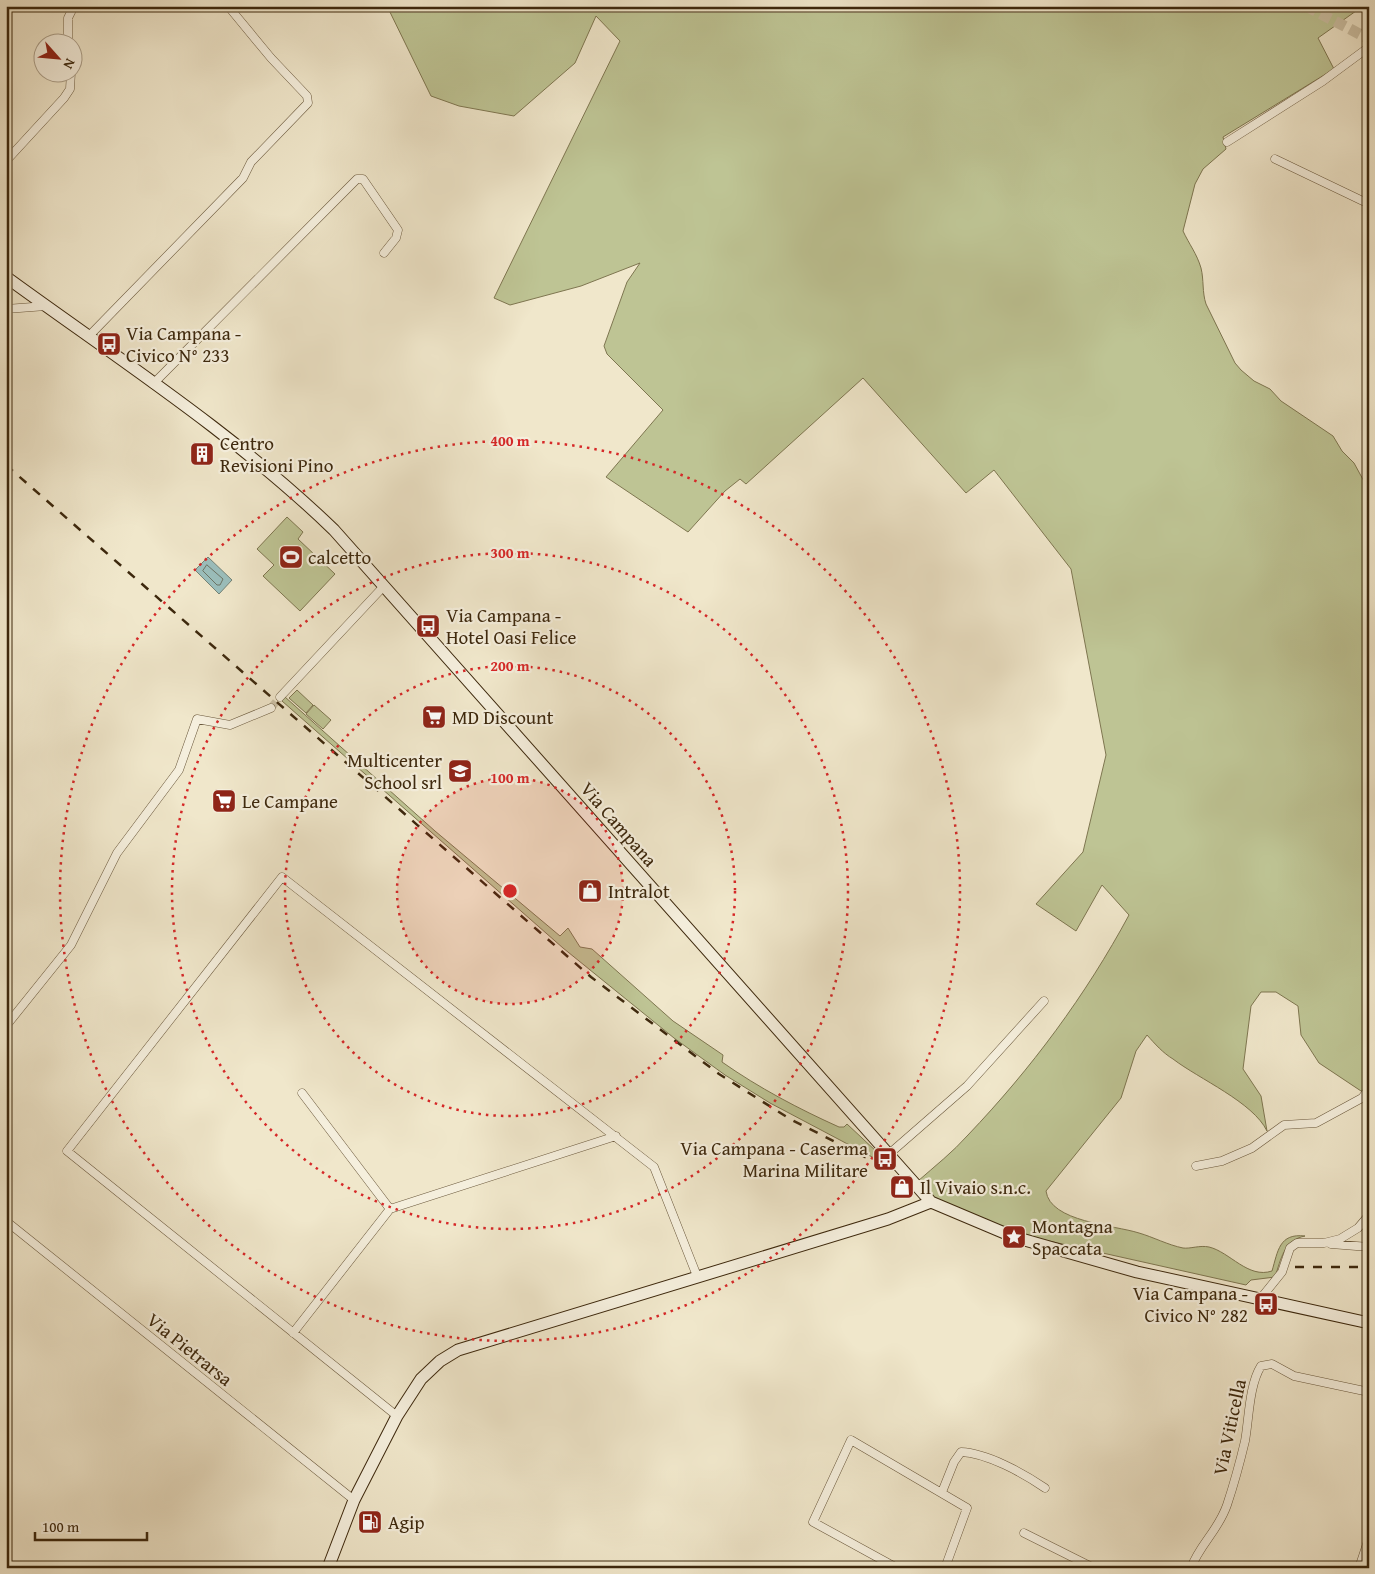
<svg xmlns="http://www.w3.org/2000/svg" width="1375" height="1574" font-family="'Gentium Book Plus',serif">
	<style>
		.green { fill: #bec494; stroke: #7e7650 }
		.water { fill: #9bbfbd; stroke: #758377 }
		.lines { fill: none; stroke-linecap: round; stroke-linejoin: round }
		.shore { stroke: #6c7465; stroke-width: 1 }
		.street-tunnel { stroke: #ccc1a5; stroke-width: 8; stroke-dasharray: 8 4; stroke-linecap: butt }
		.secondary-tunnel { stroke: #ccc1a5; stroke-width: 11; stroke-dasharray: 11 5.5; stroke-linecap: butt }
		.street-casing { stroke: #6a583c; stroke-width: 9 }
		.secondary-casing { stroke: #3d280d; stroke-width: 13 }
		.street { stroke: #f5efdd; stroke-width: 8 }
		.secondary { stroke: #f5efdd; stroke-width: 11 }
		.rail { stroke: #3d280d; stroke-width: 2.5; stroke-dasharray: 9 9; stroke-linecap: butt }
		.ring { fill: none; stroke: #d62828; stroke-width: 2.5; stroke-dasharray: 2.5 5 }
		.labels { text-anchor: middle; stroke-width: 4.5; stroke-linejoin: round; paint-order: stroke }
		.poi-label { font-size: 19px; fill: #3d280d; stroke: #f5efdd; text-anchor: start }
		.street-label { font-size: 19px; fill: #3d280d; stroke: #f5efdd }
		.centre { fill: #d62828; stroke: #f5efdd; stroke-width: 2.5 }
		.ring-label { font-size: 15px; text-anchor: middle; font-weight: bold; fill: #d62828; stroke: #f5efdd; stroke-width: 4.5; stroke-linejoin: round; paint-order: stroke }
	</style>
	<rect width="100%" height="100%" fill="#f0e7cb"/>
	<filter id="stains"><feTurbulence type="fractalNoise" baseFrequency=".004" numOctaves="4"/><feColorMatrix values="0 0 0 0 .2 0 0 0 0 .09 0 0 0 0 .02 0 0 0 .5 -.17"/></filter>
	<radialGradient id="worn" r=".72"><stop offset=".6" stop-color="#630" stop-opacity="0"/><stop offset="1" stop-color="#630" stop-opacity=".3"/></radialGradient>
	<path class="green" d="M387,6H1363L1318,38L1334,69L1223,137L1226,149L1203,169L1195,184L1183,231C1189,244 1197,254 1201,268C1204,280 1202,292 1206,304L1235,363L1241,370L1254,381L1270,389L1281,401L1333,436L1342,451L1354,463L1366,485L1369,512V844L1366,849L1369,851V1086L1365,1091H1361L1319,1063L1301,1035L1298,1006L1276,992H1261L1251,1006L1243,1069L1261,1096L1267,1131C1253,1102 1199,1079 1173,1059C1163,1053 1155,1044 1147,1035L1136,1051L1121,1098L1046,1191C1050,1222 1114,1225 1139,1233C1153,1237 1168,1245 1183,1248C1190,1249 1200,1245 1209,1247C1230,1252 1248,1279 1272,1271C1278,1251 1279,1233 1305,1236C1284,1240 1281,1259 1275,1277L1251,1280L1246,1285L1040,1239L964,1214L934,1199L918,1181C935,1166 953,1152 968,1135C1031,1069 1086,995 1129,915L1102,885L1076,931L1036,904L1083,852L1106,755L1071,569L994,470L966,493L863,378L746,484L740,479L725,491L688,532L606,477L663,410L607,354L604,346L627,282L640,263L581,286L510,305L494,298L620,41L596,16L575,63L514,116L459,106L431,96Z
		M287,517L303,532L298,539L335,574L300,611L263,576L274,565L257,549Z
		M297,690L313,705L306,713L289,698Z
		M285,697L435,831L560,936L568,928L580,947L592,949L673,1021L723,1055L722,1062C759,1088 799,1109 839,1127H844L847,1124L877,1152L874,1158L770,1103L725,1075L674,1038L563,948L282,701Z
		M314,705L331,720L323,729L306,714Z"/>
	<path class="water" d="M208,557L232,580L219,594L195,570Z"/>
	<g class="lines">
		<path class="shore" d="M207,565L223,579L220,585H217L203,571Z"/>
		<path class="street-tunnel" d="M271,708L280,697"/>
		<path class="secondary-tunnel" d="M1306,6L1369,39"/>
		<defs>
			<path id="street" d="M68,42V18L74,6
				M1227,142L1323,81L1369,47
				M1275,159L1369,204
				M6,161L64,98L70,89L71,72
				M6,309L46,306
				M89,336L243,178L251,162L308,103L307,96L271,58L228,6
				M153,384L357,179H363L398,230L396,238L384,253
				M280,697L384,586
				M6,1026L71,945L117,853L179,770L197,719L230,725L271,708
				M889,1154L967,1086L1044,1001
				M1196,1166L1222,1161L1252,1148L1284,1125L1316,1123L1362,1098L1369,1089
				M390,1209L616,1136
				M6,1221L354,1500
				M1331,1244L1369,1247
				M1261,1298L1282,1272L1290,1248L1297,1243H1324L1340,1239L1358,1228L1369,1215
				M293,1333L390,1209L302,1093
				M397,1416L67,1151L282,877L654,1167L697,1276
				M942,1492L954,1462L961,1452C987,1453 1023,1473 1045,1488
				M1024,1533L1094,1568
				M897,1568L813,1522L851,1440L967,1508L945,1568
				M1191,1568C1200,1544 1218,1531 1227,1505C1234,1484 1240,1462 1245,1441C1249,1419 1249,1385 1261,1366L1272,1364L1294,1376L1369,1392
				M1359,1568L1369,1538"/>
			<path id="secondary" d="M6,277C117,358 235,434 334,530L931,1202L1014,1237L1137,1272L1369,1323
				M328,1568L354,1500L397,1416L421,1379L440,1361L458,1350L888,1219L931,1202"/>
		</defs>
		<use href="#street" class="street-casing"/>
		<use href="#secondary" class="secondary-casing"/>
		<use href="#street" class="street"/>
		<use href="#secondary" class="secondary"/>
		<path class="rail" d="M6,465L591,977L719,1074L790,1119L871,1160
			M1295,1267H1369"/>
	</g>
	<circle cx="510" cy="891" r="113" fill="#d62828" fill-opacity=".12"/>
	<g class="ring">
		<circle cx="510" cy="891" r="113"/>
		<circle cx="510" cy="891" r="225"/>
		<circle cx="510" cy="891" r="338"/>
		<circle cx="510" cy="891" r="450"/>
	</g>
	<defs>
		<symbol id="bus-square" viewBox="-11 -11 22 22"><rect x="-9" y="-9" width="18" height="18" rx="4" fill="#8f2418" stroke="#f5efdd"/><path d="M-5-6H5V4H4V6H2V4H-2V6H-4V4H-5ZM-3.5-4V0h7V-4ZM-3.5 1.2v1.5H-2V1.2ZM2 1.2v1.5H3.5V1.2Z" fill="#fff"/></symbol>
		<symbol id="building-square" viewBox="-11 -11 22 22"><rect x="-9" y="-9" width="18" height="18" rx="4" fill="#8f2418" stroke="#f5efdd"/><path d="M-4-6H4V6H1V3H-1V6H-4ZM-2.5-4.3h1.7v1.8h-1.7ZM.8-4.3h1.7v1.8H.8ZM-2.5-1h1.7V.8h-1.7ZM.8-1h1.7V.8H.8Z" fill="#fff"/></symbol>
		<symbol id="stadium-square" viewBox="-11 -11 22 22"><rect x="-9" y="-9" width="18" height="18" rx="4" fill="#8f2418" stroke="#f5efdd"/><path d="M0-5a6.5 5 0 1 0 0 10a6.5 5 0 1 0 0-10ZM-3.5-1.8h7v3.6h-7Z" fill="#fff"/></symbol>
		<symbol id="supermarket-square" viewBox="-11 -11 22 22"><rect x="-9" y="-9" width="18" height="18" rx="4" fill="#8f2418" stroke="#f5efdd"/><path d="M-6-5.5h2.5l.6 2H6L4.5 2H-2.5L-4.4-4H-6ZM-1.5 3.2a1.3 1.3 0 1 0 .1 0ZM3 3.2a1.3 1.3 0 1 0 .1 0Z" fill="#fff"/></symbol>
		<symbol id="school-square" viewBox="-11 -11 22 22"><rect x="-9" y="-9" width="18" height="18" rx="4" fill="#8f2418" stroke="#f5efdd"/><path d="M0-5L7-2L0 1L-7-2ZM-4 1L0 2.5L4 1V4Q0 6-4 4Z" fill="#fff"/></symbol>
		<symbol id="shop-square" viewBox="-11 -11 22 22"><rect x="-9" y="-9" width="18" height="18" rx="4" fill="#8f2418" stroke="#f5efdd"/><path d="M-5-2.5h2.3a2.7 3.5 0 0 1 5.4 0H5L5.5 6h-11ZM-1.5-2.5h3a1.5 2.3 0 0 0-3 0Z" fill="#fff"/></symbol>
		<symbol id="sight-square" viewBox="-11 -11 22 22"><rect x="-9" y="-9" width="18" height="18" rx="4" fill="#8f2418" stroke="#f5efdd"/><path d="M0-6L1.8-2.2L6-1.7L2.9 1.2L3.7 5.4L0 3.3L-3.7 5.4L-2.9 1.2L-6-1.7L-1.8-2.2Z" fill="#fff"/></symbol>
		<symbol id="fuel-square" viewBox="-11 -11 22 22"><rect x="-9" y="-9" width="18" height="18" rx="4" fill="#8f2418" stroke="#f5efdd"/><path d="M-5.5-6h7V0h2V4h1.3V-2.5L3-4.5l.8-.8L6-3V5H2.5V1h-1V6h-7ZM-4.2-4.7v3.2H.2V-4.7Z" fill="#fff"/></symbol>
	</defs>
	<g fill-rule="evenodd">
		<use href="#bus-square" x="95" y="330" width="28" height="28"/>
		<use href="#building-square" x="188" y="440" width="28" height="28"/>
		<use href="#stadium-square" x="277" y="543" width="28" height="28"/>
		<use href="#bus-square" x="414" y="612" width="28" height="28"/>
		<use href="#supermarket-square" x="420" y="703" width="28" height="28"/>
		<use href="#school-square" x="446" y="757" width="28" height="28"/>
		<use href="#supermarket-square" x="210" y="787" width="28" height="28"/>
		<use href="#shop-square" x="576" y="877" width="28" height="28"/>
		<use href="#bus-square" x="871" y="1145" width="28" height="28"/>
		<use href="#shop-square" x="888" y="1173" width="28" height="28"/>
		<use href="#sight-square" x="1000" y="1223" width="28" height="28"/>
		<use href="#bus-square" x="1252" y="1290" width="28" height="28"/>
		<use href="#fuel-square" x="356" y="1508" width="28" height="28"/>
	</g>
	<g class="labels">
		<g class="poi-label">
			<text x="126" y="340">Via Campana -<tspan x="126" dy="22">Civico N° 233</tspan></text>
			<text x="220" y="450">Centro<tspan x="220" dy="22">Revisioni Pino</tspan></text>
			<text x="308" y="564">calcetto</text>
			<text x="446" y="622">Via Campana -<tspan x="446" dy="22">Hotel Oasi Felice</tspan></text>
			<text x="452" y="724">MD Discount</text>
			<text x="442" y="767" text-anchor="end">Multicenter<tspan x="442" dy="22">School srl</tspan></text>
			<text x="242" y="808">Le Campane</text>
			<text x="608" y="898">Intralot</text>
			<text x="868" y="1155" text-anchor="end">Via Campana - Caserma<tspan x="868" dy="22">Marina Militare</tspan></text>
			<text x="920" y="1194">Il Vivaio s.n.c.</text>
			<text x="1032" y="1233">Montagna<tspan x="1032" dy="22">Spaccata</tspan></text>
			<text x="1248" y="1300" text-anchor="end">Via Campana -<tspan x="1248" dy="22">Civico N° 282</tspan></text>
			<text x="388" y="1529">Agip</text>
		</g>
		<g class="street-label">
			<text transform="translate(619 824) rotate(49)" y="7">Via Campana</text>
			<text transform="translate(190 1349) rotate(39)" y="7">Via Pietrarsa</text>
			<text transform="translate(1229 1427) rotate(-78)" y="7">Via Viticella</text>
		</g>
	</g>
	<circle cx="510" cy="891" r="8" class="centre"/>
	<g class="ring-label">
		<text x="510" y="446">400 m</text>
		<text x="510" y="558">300 m</text>
		<text x="510" y="671">200 m</text>
		<text x="510" y="783">100 m</text>
	</g>
	<rect width="1375" height="1574" fill="none" stroke="#f0e7cb" stroke-width="25"/>
	<rect x="8" y="8" width="1360" height="1559" fill="none" stroke="#3d280d" stroke-width="2.5"/>
	<rect x="12" y="12" width="1350" height="1549" fill="none" stroke="#3d280d"/>
	<g transform="translate(58 58) rotate(117)"><circle r="24" fill="#f5efdd" stroke="#ab9f8a"/>
	<path d="M0-4L9 19L0 12L-9 19Z" fill="#8f2418"/>
	<text y="-8" font-size="14" font-weight="bold" text-anchor="middle" fill="#3d280d">N</text>
	</g>
	<path d="M35 1532v8h112v-8" fill="none" stroke="#3d280d" stroke-width="2.5"/>
	<text x="42" y="1532" font-size="15" fill="#3d280d" stroke="#f5efdd" stroke-width="4" paint-order="stroke">100 m</text>
	<rect width="100%" height="100%" filter="url(#stains)"/>
	<rect width="100%" height="100%" fill="url(#worn)"/>
</svg>
